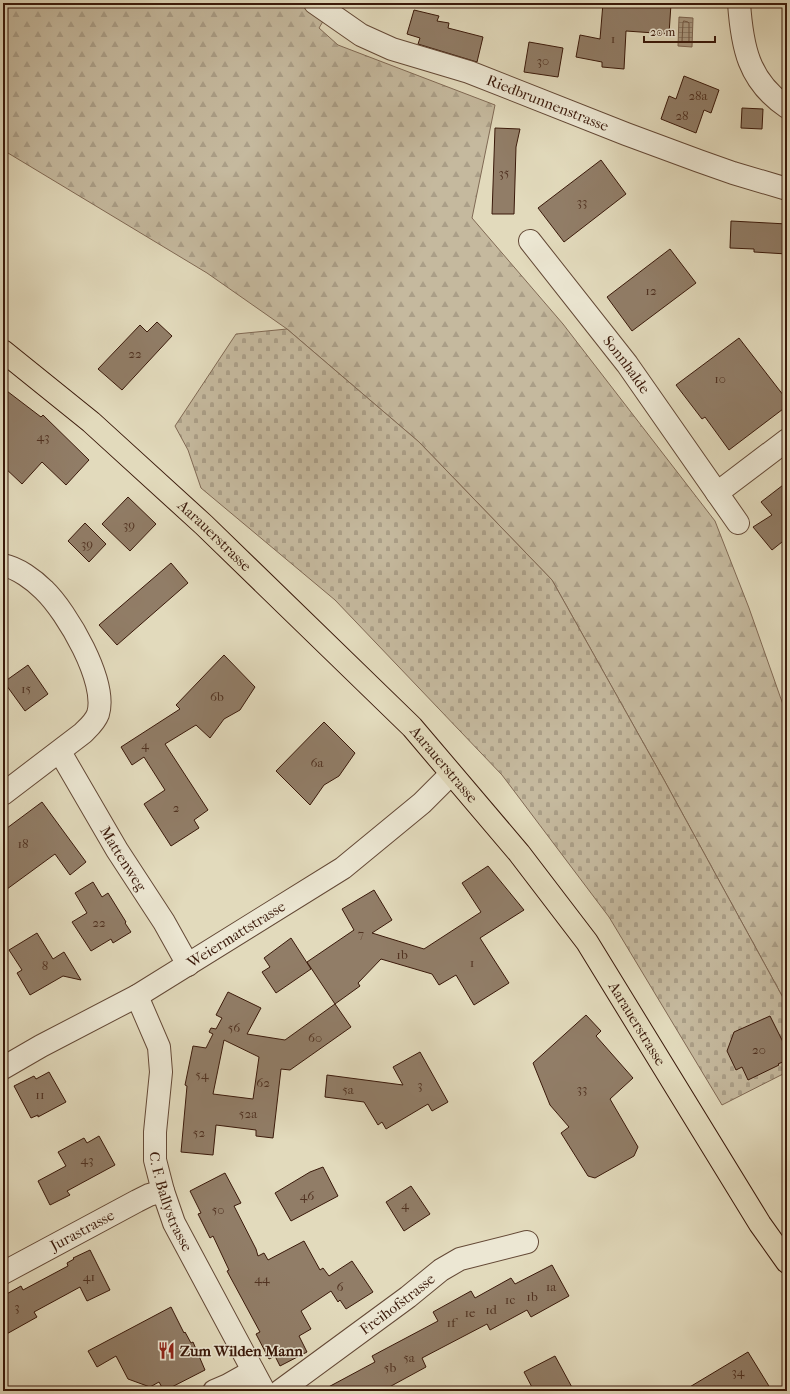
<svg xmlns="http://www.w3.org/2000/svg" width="790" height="1394" font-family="'IM FELL French Canon',serif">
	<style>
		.forest { fill: url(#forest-firs); stroke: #806954 }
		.cemetery { fill: url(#cemetery-stones); stroke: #806954 }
		.water { fill: url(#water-rules); stroke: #7d6550 }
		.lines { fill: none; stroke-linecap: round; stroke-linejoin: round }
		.shore { stroke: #725844; stroke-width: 1 }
		.building { fill: #917d67; stroke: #3a190a; fill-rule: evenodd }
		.minor-casing { stroke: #644936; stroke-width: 24 }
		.tertiary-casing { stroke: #644936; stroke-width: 24 }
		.primary-casing { stroke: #3a190a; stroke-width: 24 }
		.minor { stroke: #ece7d3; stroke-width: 22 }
		.tertiary { stroke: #ece7d3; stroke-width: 22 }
		.primary { stroke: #e2dabc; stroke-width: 22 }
		.labels { text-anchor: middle; stroke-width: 3; stroke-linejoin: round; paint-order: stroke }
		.number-label { font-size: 13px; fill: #503221 }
		.street-label { font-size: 15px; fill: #3a190a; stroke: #ece7d3 }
		.poi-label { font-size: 15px; font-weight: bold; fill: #3a190a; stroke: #ece7d3; text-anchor: start }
	</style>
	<defs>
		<pattern id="forest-firs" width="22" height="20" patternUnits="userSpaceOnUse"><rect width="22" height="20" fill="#c5b99e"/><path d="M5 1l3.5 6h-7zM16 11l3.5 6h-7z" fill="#aa9e87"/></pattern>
		<pattern id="cemetery-stones" width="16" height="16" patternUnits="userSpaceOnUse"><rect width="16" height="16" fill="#c5b99e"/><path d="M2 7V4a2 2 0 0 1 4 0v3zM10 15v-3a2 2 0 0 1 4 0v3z" fill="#aa9e87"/></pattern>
		<pattern id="water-rules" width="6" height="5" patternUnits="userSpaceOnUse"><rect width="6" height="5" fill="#a9987f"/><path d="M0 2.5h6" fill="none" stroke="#8b7b66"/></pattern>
	</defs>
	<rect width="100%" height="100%" fill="#e2dabc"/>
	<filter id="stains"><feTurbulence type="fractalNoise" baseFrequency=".005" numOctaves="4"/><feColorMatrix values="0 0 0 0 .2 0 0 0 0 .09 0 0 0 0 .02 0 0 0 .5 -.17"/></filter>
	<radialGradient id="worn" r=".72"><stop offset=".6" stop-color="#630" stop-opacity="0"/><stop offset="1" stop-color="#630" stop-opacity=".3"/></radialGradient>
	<path class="forest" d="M3,3H334L319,28L338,45L495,105L472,218L563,324L715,521L749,608L787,716V1005L663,778L552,580L419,442L287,329L207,273L3,150Z"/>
	<path class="cemetery" d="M287,329L419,442L552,580L663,778L787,1005V1072L722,1105L609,917L502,775L335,600L201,488L188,450L175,426L236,334Z"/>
	<path class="water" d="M679,17L693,18L692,47L678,46Z"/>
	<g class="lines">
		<path class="shore" d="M684,21L688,22L689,23V41L687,42H684L682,41L683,23Z"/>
	</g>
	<path class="building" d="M603,3L671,4L669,34L626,31L624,69L602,67V62L576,57L580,35L600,39Z
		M414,10L439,16L437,21L449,23L448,28L483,37L477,62L418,44L420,38L407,34Z
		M529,42L563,48L558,77L524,72Z
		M684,76L719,90L711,113L704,110L696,133L661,119L669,96L676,99Z
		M742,108L763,109L762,129L741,128Z
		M495,128L520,129L516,147L514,214H492Z
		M601,160L626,194L564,242L538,208Z
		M731,221L787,224V254L754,252V249L730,248Z
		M670,249L696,283L632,331L607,297Z
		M157,322L172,336L122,390L98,369L140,325L147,332Z
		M739,338L787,400V406L729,450L705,417L702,419L676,385Z
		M3,388L41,417L43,415L89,460L66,485L42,462L22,484L3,466Z
		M787,482V538L772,550L753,527L772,515L761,502Z
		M128,497L156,524L130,551L102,524Z
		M85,523L106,544L89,562L68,541Z
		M171,563L188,583L117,645L99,625Z
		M224,655L255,687L240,710L224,719L210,738L196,725L165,744L208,810L194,820L199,828L171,846L144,804L165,790L144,757L132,765L121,747L180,709L176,705Z
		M28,665L48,694L25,711L4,682Z
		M324,722L355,753L339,776L324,785L310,805L276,771Z
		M42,802L86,862L70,875L55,854L3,892V831Z
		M488,866L524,910L480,938L509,983L474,1005L456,975L439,985L432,974L381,959L358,983L360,986L335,1004L307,962L354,930L342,909L374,890L392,920L372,933L424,949L481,912L462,883Z
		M93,882L102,897L108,893L126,922L125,923L131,932L113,943L111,939L91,951L72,922L87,913L75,893Z
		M37,933L53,959L64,952L81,980L63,976L30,995L17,973L22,970L9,950Z
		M291,938L311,969L276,993L262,972L270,967L264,958Z
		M228,992L261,1008L247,1034L285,1040L335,1004L351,1027L290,1070L281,1069L273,1138L256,1136V1130L216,1125L213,1155L181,1152L187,1086L185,1085L193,1046L206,1048L213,1034L209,1032L211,1028L216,1029L222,1018L216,1015ZM224,1040L259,1057L253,1099L213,1094Z
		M586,1015L601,1031L596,1036L633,1078L610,1099L638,1147L634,1156L595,1178L588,1176L561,1133L569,1127L550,1105L533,1063Z
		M770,1016L787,1050V1060L778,1064L779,1065L748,1080L742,1067L736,1070L727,1051L734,1032Z
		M420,1052L448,1102L432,1111L428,1104L386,1129L382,1122L378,1125L364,1102L325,1097L327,1075L403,1085L393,1067Z
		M49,1072L66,1102L38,1117V1115L31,1118L14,1086L34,1076L36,1079Z
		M99,1136L115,1165L67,1191L70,1195L50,1205L38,1181L66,1166L58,1152L84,1138L87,1143Z
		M323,1167L338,1196L291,1221L275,1193L310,1172Z
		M225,1173L241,1203L234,1206L256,1249L258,1256L264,1253L268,1260L304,1241L320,1270L323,1268L329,1276L352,1261L373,1292L346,1309L340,1300L338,1302L331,1291L301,1311L311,1329L299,1336L307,1352L280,1366L275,1356L269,1359L256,1334L260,1332L227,1271L229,1270L213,1236L210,1238L198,1214L201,1213L190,1191Z
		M411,1186L430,1214L404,1231L386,1202Z
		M90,1250L110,1290L87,1301L80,1287L34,1312L37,1317L3,1336V1296L21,1286L23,1290L68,1266L67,1263L74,1259L73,1258Z
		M552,1265L569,1296L531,1317L527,1310L490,1330L487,1324L422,1358L426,1367L382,1391H321L375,1362L372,1356L438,1321L433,1312L471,1291L475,1298L511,1278L515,1284Z
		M171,1307L184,1333L185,1332L191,1343L193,1342L205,1370L164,1391L159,1382L150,1387L128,1379L116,1356L97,1367L88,1351Z
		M748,1352L772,1391H683Z
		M555,1356L574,1391H534L524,1372Z"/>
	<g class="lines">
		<defs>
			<g id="minor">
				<path id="s1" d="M530,241L627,364L738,523"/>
				<path d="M717,493L787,440"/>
				<path d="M3,565C18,568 34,580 44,590C67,612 108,682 98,714C95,722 89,727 83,733L3,794"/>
				<path id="s2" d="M60,752L117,850L164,922L188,965"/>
				<path id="s3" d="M137,996L159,1047L161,1072L155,1132V1160L163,1191L174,1223L264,1391"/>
				<path id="s4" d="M3,1068L41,1046L137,996L343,868L422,803L451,774"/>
				<path id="s5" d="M3,1273L137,1201L149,1195L163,1191"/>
				<path d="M214,1391L228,1385L253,1371"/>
				<path id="s6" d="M280,1391L408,1297L441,1270L460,1259L527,1242"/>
			</g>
			<g id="tertiary">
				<path id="s7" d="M315,3L361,35L392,49L469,72L626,134L699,161L733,173L787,189"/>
				<path d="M739,3C742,46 748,81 787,107"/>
			</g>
			<g id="primary">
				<path id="s8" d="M3,351L91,422L204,525L412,727L519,853L587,942L760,1224L787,1262"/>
			</g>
		</defs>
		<use href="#minor" class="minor-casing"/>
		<use href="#tertiary" class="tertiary-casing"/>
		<use href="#primary" class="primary-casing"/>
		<use href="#minor" class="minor"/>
		<use href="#tertiary" class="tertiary"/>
		<use href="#primary" class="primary"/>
	</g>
	<defs>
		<symbol id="restaurant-bare" viewBox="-9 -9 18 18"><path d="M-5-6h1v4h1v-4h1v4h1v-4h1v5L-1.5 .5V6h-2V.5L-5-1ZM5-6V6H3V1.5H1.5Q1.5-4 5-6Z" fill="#8f2418" stroke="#ece7d3" stroke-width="2.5" paint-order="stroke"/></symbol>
	</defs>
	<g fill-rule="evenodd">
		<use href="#restaurant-bare" x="154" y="1338" width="25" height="25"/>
	</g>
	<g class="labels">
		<g class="number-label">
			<text x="613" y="43">1</text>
			<text x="543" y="65">30</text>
			<text x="698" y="100">28a</text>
			<text x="682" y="120">28</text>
			<text x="504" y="177">35</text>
			<text x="582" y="206">33</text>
			<text x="651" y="295">12</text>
			<text x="135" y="358">22</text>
			<text x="720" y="383">10</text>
			<text x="43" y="441">43</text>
			<text x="129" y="529">39</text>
			<text x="87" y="548">39</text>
			<text x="26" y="693">15</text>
			<text x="217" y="701">6b</text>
			<text x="145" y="749">4</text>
			<text x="317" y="767">6a</text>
			<text x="176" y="812">2</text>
			<text x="23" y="848">18</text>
			<text x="99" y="927">22</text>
			<text x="361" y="938">7</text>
			<text x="402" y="959">1b</text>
			<text x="472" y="967">1</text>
			<text x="45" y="970">8</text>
			<text x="234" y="1032">56</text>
			<text x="315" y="1042">60</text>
			<text x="759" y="1054">20</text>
			<text x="202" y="1079">54</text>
			<text x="263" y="1087">62</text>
			<text x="420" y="1089">3</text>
			<text x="582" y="1093">33</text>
			<text x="348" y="1094">5a</text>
			<text x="40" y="1099">11</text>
			<text x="248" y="1118">52a</text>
			<text x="199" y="1137">52</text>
			<text x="87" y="1164">43</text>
			<text x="307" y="1200">46</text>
			<text x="405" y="1209">4</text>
			<text x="218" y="1214">50</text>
			<text x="89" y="1281">41</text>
			<text x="262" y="1283">44</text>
			<text x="340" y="1291">6</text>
			<text x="551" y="1291">1a</text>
			<text x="532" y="1301">1b</text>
			<text x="510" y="1304">1c</text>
			<text x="17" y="1311">3</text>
			<text x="491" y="1314">1d</text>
			<text x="470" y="1317">1e</text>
			<text x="451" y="1327">1f</text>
			<text x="409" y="1362">5a</text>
			<text x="390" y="1372">5b</text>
			<text x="738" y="1376">34</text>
		</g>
		<g class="street-label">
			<text dy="5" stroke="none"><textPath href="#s7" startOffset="255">Riedbrunnenstrasse</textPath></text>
			<text dy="5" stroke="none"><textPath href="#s1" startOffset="157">Sonnhalde</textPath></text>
			<text dy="5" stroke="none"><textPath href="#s8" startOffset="281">Aarauerstrasse</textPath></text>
			<text dy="5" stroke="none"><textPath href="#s8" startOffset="605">Aarauerstrasse</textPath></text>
			<text dy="5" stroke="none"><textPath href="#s2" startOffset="124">Mattenweg</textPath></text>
			<text dy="5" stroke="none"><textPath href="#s4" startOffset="269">Weiermattstrasse</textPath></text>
			<text dy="5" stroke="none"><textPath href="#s8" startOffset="929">Aarauerstrasse</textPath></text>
			<text dy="5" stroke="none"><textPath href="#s3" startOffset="213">C. F. Ballystrasse</textPath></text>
			<text dy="5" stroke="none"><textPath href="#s5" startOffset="90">Jurastrasse</textPath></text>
			<text dy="5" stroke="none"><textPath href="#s6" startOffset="146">Freihofstrasse</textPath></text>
		</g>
		<g class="poi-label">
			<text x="180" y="1356">Zum Wilden Mann</text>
		</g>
	</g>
	<rect width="790" height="1394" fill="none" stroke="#e2dabc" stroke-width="16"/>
	<rect x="4" y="4" width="782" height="1386" fill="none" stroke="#3a190a" stroke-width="2"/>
	<rect x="8" y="8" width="774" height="1378" fill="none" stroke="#3a190a"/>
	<path d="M644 36v6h71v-6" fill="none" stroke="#3a190a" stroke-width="2"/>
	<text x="650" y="36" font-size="12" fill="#3a190a" stroke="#ece7d3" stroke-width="3" paint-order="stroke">20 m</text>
	<rect width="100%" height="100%" filter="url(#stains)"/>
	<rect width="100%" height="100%" fill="url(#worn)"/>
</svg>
